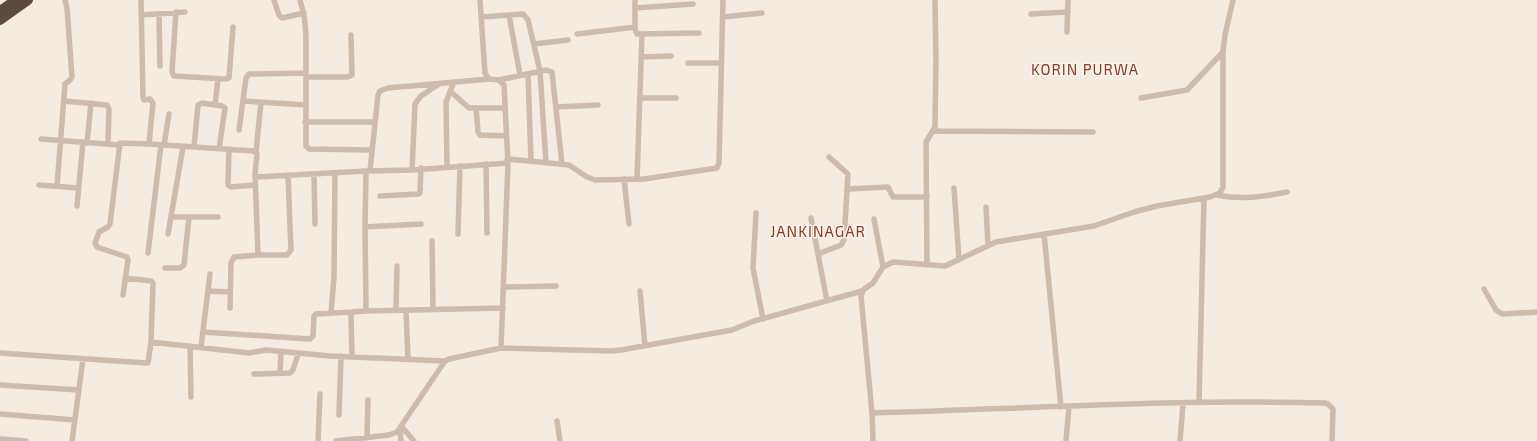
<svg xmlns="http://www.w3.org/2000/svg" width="1537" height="441" font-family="'Exo 2',sans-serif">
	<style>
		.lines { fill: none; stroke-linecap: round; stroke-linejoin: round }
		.street { stroke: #cdbbac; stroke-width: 5.5 }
		.highway { stroke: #5c4a42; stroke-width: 10 }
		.labels { text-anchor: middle; stroke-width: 3; stroke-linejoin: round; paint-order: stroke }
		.quarter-label { font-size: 15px; letter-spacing: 1px; fill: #8c3b22; stroke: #fbf5ee }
	</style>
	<rect width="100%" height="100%" fill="#f4ebe1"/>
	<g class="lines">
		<path class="street" d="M141,0L143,97L144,100L150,99L153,103L149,144L254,151L257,154L255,174L257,177L366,171
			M274,0L279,15L282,18L304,13
			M300,0L304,15L306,34V146L309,149L372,150
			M635,0V29L637,34L699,33
			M635,8L693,4
			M176,12L172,72L174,76L225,79L229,78L233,27
			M159,14L160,66
			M1031,14L1068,12
			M142,15L185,12
			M509,15L520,75
			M481,17L523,14L528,20L540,71L546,163
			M723,17L762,13
			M1067,32L1068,0
			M577,34L635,27
			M534,44L568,40
			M641,57L671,56
			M688,63H721
			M528,74L531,161
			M306,77H347L352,75L351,35
			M499,80L546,70L552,72L562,164
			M450,91L469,108H505
			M640,98H676
			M1141,98L1187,90L1223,52
			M64,101L107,105L109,109L108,144
			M243,101L306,105
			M215,105L218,79
			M556,107L598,105
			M476,108L478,132L480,135L506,136
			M305,122H375
			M239,130L246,78L249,74L306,73
			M933,131L1093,132
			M41,139L119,145
			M87,143L91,103
			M164,145L169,114
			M194,147L198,105L202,103L222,106L225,108L219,149
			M229,149L228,185L231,187L255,185
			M256,152L261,102
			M507,159L569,165L587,177L595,180L644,179L717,168L719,163L723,0
			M486,164L487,233
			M447,167L446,102L454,82
			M412,170L415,104L421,96L439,84
			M370,171L378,95L380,91L388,88L489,79
			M255,174L258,255
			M314,174L315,224
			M624,179L629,224
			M637,179L642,34
			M39,185L78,188
			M57,186L65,84L70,80L72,77L67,8L65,0
			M954,188L959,260
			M848,189L888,187L893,197H927
			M1217,195C1241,200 1263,197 1287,192
			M380,196L418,194L420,193L421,168
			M77,206L83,142
			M986,207L988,245
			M756,213L753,268L763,319
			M171,217H218
			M811,218L827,301
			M874,219L883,267
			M365,227L421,224
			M168,234L183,147
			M458,234L460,166
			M1044,234L1061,407
			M432,241L433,309
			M148,253L161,145
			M818,254L841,245L844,240L848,174L829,157
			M927,265L926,142L935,127L936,60L935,0
			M165,268H180L184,265L189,217
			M504,287L556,286
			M1484,289L1496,310L1502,314L1537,312
			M208,291L230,292
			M640,291L645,346
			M123,295L128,260L127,257L97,247L95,243L99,232L108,227L110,224L120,143L149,144
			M230,308L231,263L234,257L258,255H287L291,250L288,175
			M396,310L397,266
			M406,310L408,359
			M366,311L503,308
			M331,313L334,277L335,173
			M203,332L310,339L313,336L314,316L316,314L352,312
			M151,342L249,353L266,350L330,356L445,361
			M190,346L191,397
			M201,347L210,274
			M501,348L612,351L621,350L732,330L754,321L862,291
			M0,353L146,363H148L151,342L153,283L151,281L125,278
			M352,356L351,315L352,312L366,311L365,227L366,171L412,170L508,163L504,85L499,80L489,79L485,73L480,0
			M280,373L281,352
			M254,374L290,373L293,370L298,354
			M0,385L79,390
			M1199,402L1204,198
			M872,413C1023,409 1174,399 1324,403L1328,404L1333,409L1332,441
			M0,414L75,420
			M339,415L341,356
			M557,421L560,441
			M402,427L414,441
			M400,430L401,441
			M367,438L368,400
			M0,439L26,441
			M72,441L83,359
			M318,441L320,394
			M336,441L389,435L397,432L445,361L449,359L501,348L508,163
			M873,441L872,413L861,296L863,290L873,283L883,267L893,262L945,266L996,242L1094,226L1134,212L1157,206L1210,197L1220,193L1223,187V52L1225,35L1233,0
			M1066,441L1069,406
			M1180,441L1183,404"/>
		<path class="highway" d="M0,11L16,0
			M0,20L28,0"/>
	</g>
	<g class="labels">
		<g class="quarter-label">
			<text x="1085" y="75">KORIN PURWA</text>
			<text x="818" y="237">JANKINAGAR</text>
		</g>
	</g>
</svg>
